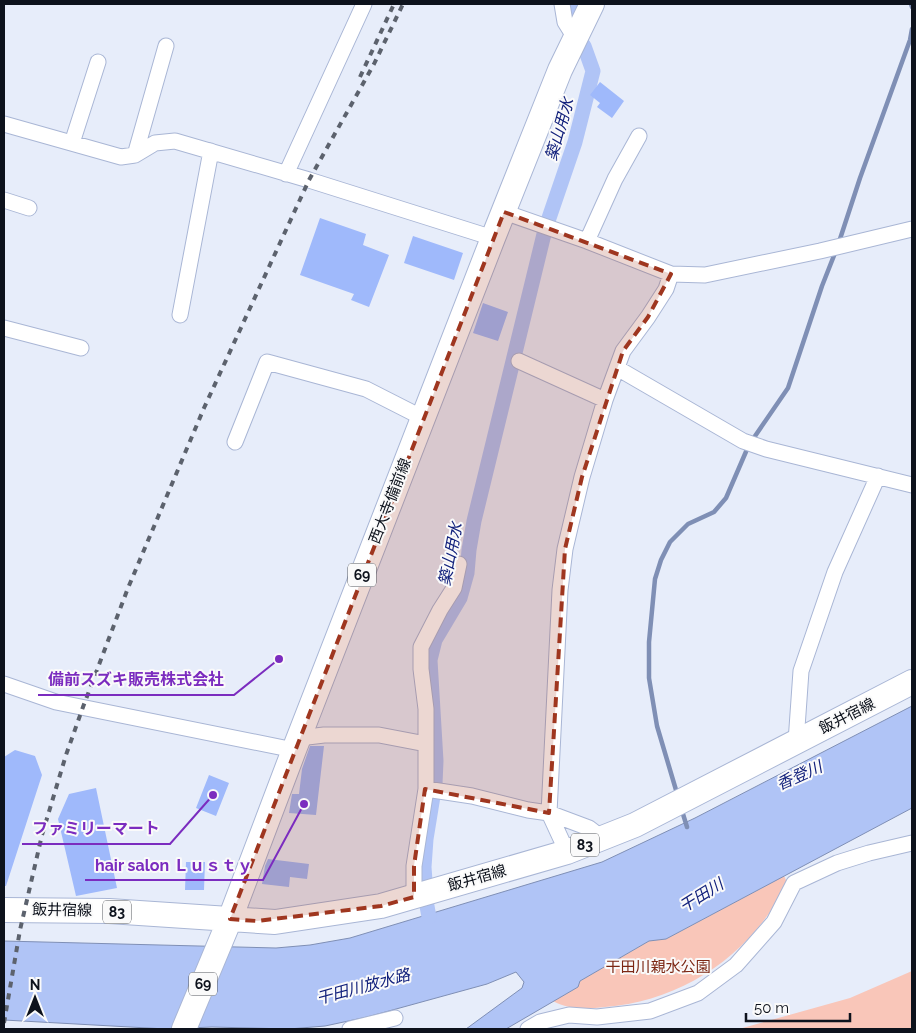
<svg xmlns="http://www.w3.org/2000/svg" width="916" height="1033" font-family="Raleway,'Noto Sans JP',sans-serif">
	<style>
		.green { fill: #f9c6b9 }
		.water { fill: #b0c4f6; stroke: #7f8fb5 }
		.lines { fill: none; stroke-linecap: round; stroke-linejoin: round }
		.stream { stroke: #7f8fb5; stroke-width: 4.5 }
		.canal { stroke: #b0c4f6; stroke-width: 15 }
		.building { fill: #9fb9fb }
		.street-casing { stroke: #a9b6d5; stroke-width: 17 }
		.primary-casing { stroke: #a9b6d5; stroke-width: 26 }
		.street { stroke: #fff; stroke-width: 15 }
		.primary { stroke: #fff; stroke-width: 24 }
		.rail { stroke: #5c626d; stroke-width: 4; stroke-dasharray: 6 6; stroke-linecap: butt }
		.marked { fill: #9f361f; fill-opacity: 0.2; stroke: #9f361f; stroke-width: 4; stroke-dasharray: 10 6; stroke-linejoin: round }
		.labels { text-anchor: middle; stroke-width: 4; stroke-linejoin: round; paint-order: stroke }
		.shield { fill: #fafafa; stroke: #54585f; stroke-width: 1 }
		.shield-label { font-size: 14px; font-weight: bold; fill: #0d121c }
		.street-label { font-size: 15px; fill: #0d121c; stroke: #fafafa }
		.park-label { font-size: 15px; fill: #7c2714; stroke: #fafafa }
		.water-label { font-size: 16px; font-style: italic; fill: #12217c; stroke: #fafafa }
		.leader { fill: none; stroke: #7b2cbf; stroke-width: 2 }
		.callout-dot { fill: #7b2cbf; stroke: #fafafa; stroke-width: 2 }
		.callout-label { font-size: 16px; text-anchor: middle; font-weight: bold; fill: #7b2cbf; stroke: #fafafa; stroke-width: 4; stroke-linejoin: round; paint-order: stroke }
	</style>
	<rect width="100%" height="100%" fill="#e7edfa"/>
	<path class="green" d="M784,876L787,882C754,953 683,1001 605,1007C587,1009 569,1010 553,1001L578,987L580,981L649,941L666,939Z
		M912,971V1029H739L850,998Z"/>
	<path class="water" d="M912,706V808L666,939L649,941L580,981L578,987L506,1029H466L522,988L524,982L516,972L487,984L367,1017L325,1026L289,1029L212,1027L166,1029L4,1020V941L276,948L310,945L350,938L602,862L695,818Z"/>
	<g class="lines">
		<path class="stream" d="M911,4L912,7
			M840,239L860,178L910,40L912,29
			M753,439L788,388L822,286L835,253
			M676,790L657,726L649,678V642L655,579L661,560L670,542L688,524L714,512L726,498L748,447
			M683,814L687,827"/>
		<path class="canal" d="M572,4L574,21
			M548,221L575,142L593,71L584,46
			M425,881L424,867L426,839L435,784L436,761L430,660L435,640L460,598L467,573L469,550L474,521L544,234
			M427,906L429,917"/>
	</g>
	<path class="building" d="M600,82L624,101L612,118L597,107L600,103L590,95Z
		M320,218L366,234L363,245L389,255L369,307L351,300L354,294L300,275Z
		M413,236L463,253L454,280L404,263Z
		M483,303L508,312L498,341L473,333Z
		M310,746H324L316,815L289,813L292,794H299L302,769Z
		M15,750L35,756L42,775L6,886H4V757Z
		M209,775L229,783L216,816L196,808Z
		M96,788L117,888L76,896L58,819L69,794Z
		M268,859L309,864L307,879L290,877L289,887L262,884L265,866Z
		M186,862H205L204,890H185Z"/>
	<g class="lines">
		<defs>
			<path id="street" d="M562,4L565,22L575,38
				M4,124L121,157L135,155L155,143L175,141L309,180L493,238
				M72,143L98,62
				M135,155L166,46
				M286,174L364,4
				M4,200L29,208
				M504,212L587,241L671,274L705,275L820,251L912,229
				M587,241L615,179L639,136
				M180,315L211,151
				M4,328L81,348
				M519,361L605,400
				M617,368L743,441L766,449L912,485
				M235,442L267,362L366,389L423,418
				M4,684L56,702L294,750
				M299,738L324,735H379L426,744
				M796,742L801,671L835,572L878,476
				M426,789L472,796L528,810L549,813L589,828L602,838
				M567,852L549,813L560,590L565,549L582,477L605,400L623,351L648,317L666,289L671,274
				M414,897V866L426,789V709L421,669V647L440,610L454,588L459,564
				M350,1029L395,1018
				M528,1029L540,1022L569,1015L597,1017L650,1011L698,993L736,965L774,922L794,883L837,863L869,853L912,843"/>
			<path id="primary" d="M4,910L109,911L275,922L381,906L567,852L635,825L912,682
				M184,1029L230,919L294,750L493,238L560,70L592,4"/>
		</defs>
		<use href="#street" class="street-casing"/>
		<use href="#primary" class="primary-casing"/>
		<use href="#street" class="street"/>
		<use href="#primary" class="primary"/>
		<path class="rail" d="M360,77L394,4
			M4,1023L20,930L42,835L66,755L83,707L128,588L204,408L309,180L374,64L403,4"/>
	</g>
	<path class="marked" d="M504,212L671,274L648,317L623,351L582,477L565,549L549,813L425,789L414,866V897L381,906L257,921L230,919Z"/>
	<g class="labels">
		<g class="shield">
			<rect x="348" y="563.5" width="28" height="23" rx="4"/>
			<rect x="571" y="833.5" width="28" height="23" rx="4"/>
			<rect x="103" y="900.5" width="28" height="23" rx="4"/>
			<rect x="189" y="972.5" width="28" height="23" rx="4"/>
		</g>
		<g class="shield-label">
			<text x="362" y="580">69</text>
			<text x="585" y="850">83</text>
			<text x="117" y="917">83</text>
			<text x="203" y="989">69</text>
		</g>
		<g class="street-label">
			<text transform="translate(390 501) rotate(-69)" y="5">西大寺備前線</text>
			<text transform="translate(847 716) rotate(-27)" y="5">飯井宿線</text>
			<text transform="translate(477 878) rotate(-16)" y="5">飯井宿線</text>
			<text transform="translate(62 910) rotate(1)" y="5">飯井宿線</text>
		</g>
		<g class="park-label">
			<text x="658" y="972">干田川親水公園</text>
		</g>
		<g class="water-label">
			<text transform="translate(559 129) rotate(-74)" y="6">築山用水</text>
			<text transform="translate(450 554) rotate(-79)" y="6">築山用水</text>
			<text transform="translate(799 775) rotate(-24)" y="6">香登川</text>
			<text transform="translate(701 895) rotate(-32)" y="6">干田川</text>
			<text transform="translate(363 986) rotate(-15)" y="6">干田川放水路</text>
		</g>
	</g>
	<path class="leader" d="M279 659L234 695H38M213 795L170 844H22M304 804L263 880H85"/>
	<g class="callout-dot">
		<circle cx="279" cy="659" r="5"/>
		<circle cx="213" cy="795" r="5"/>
		<circle cx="304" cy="804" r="5"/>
	</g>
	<g class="callout-label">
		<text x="136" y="685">備前スズキ販売株式会社</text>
		<text x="96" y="834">ファミリーマート</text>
		<text x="174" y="871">hair salon Ｌｕｓｔｙ</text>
	</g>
	<rect width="916" height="1033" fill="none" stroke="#0d121c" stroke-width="10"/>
	<g transform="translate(35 998)" stroke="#fafafa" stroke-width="4" paint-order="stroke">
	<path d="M0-4L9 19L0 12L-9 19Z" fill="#0d121c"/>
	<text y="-8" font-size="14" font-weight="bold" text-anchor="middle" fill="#0d121c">N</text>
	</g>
	<path d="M746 1013v8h104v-8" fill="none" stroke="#0d121c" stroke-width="2.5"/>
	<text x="754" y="1013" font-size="15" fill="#0d121c" stroke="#fafafa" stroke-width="4" paint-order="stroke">50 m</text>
</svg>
